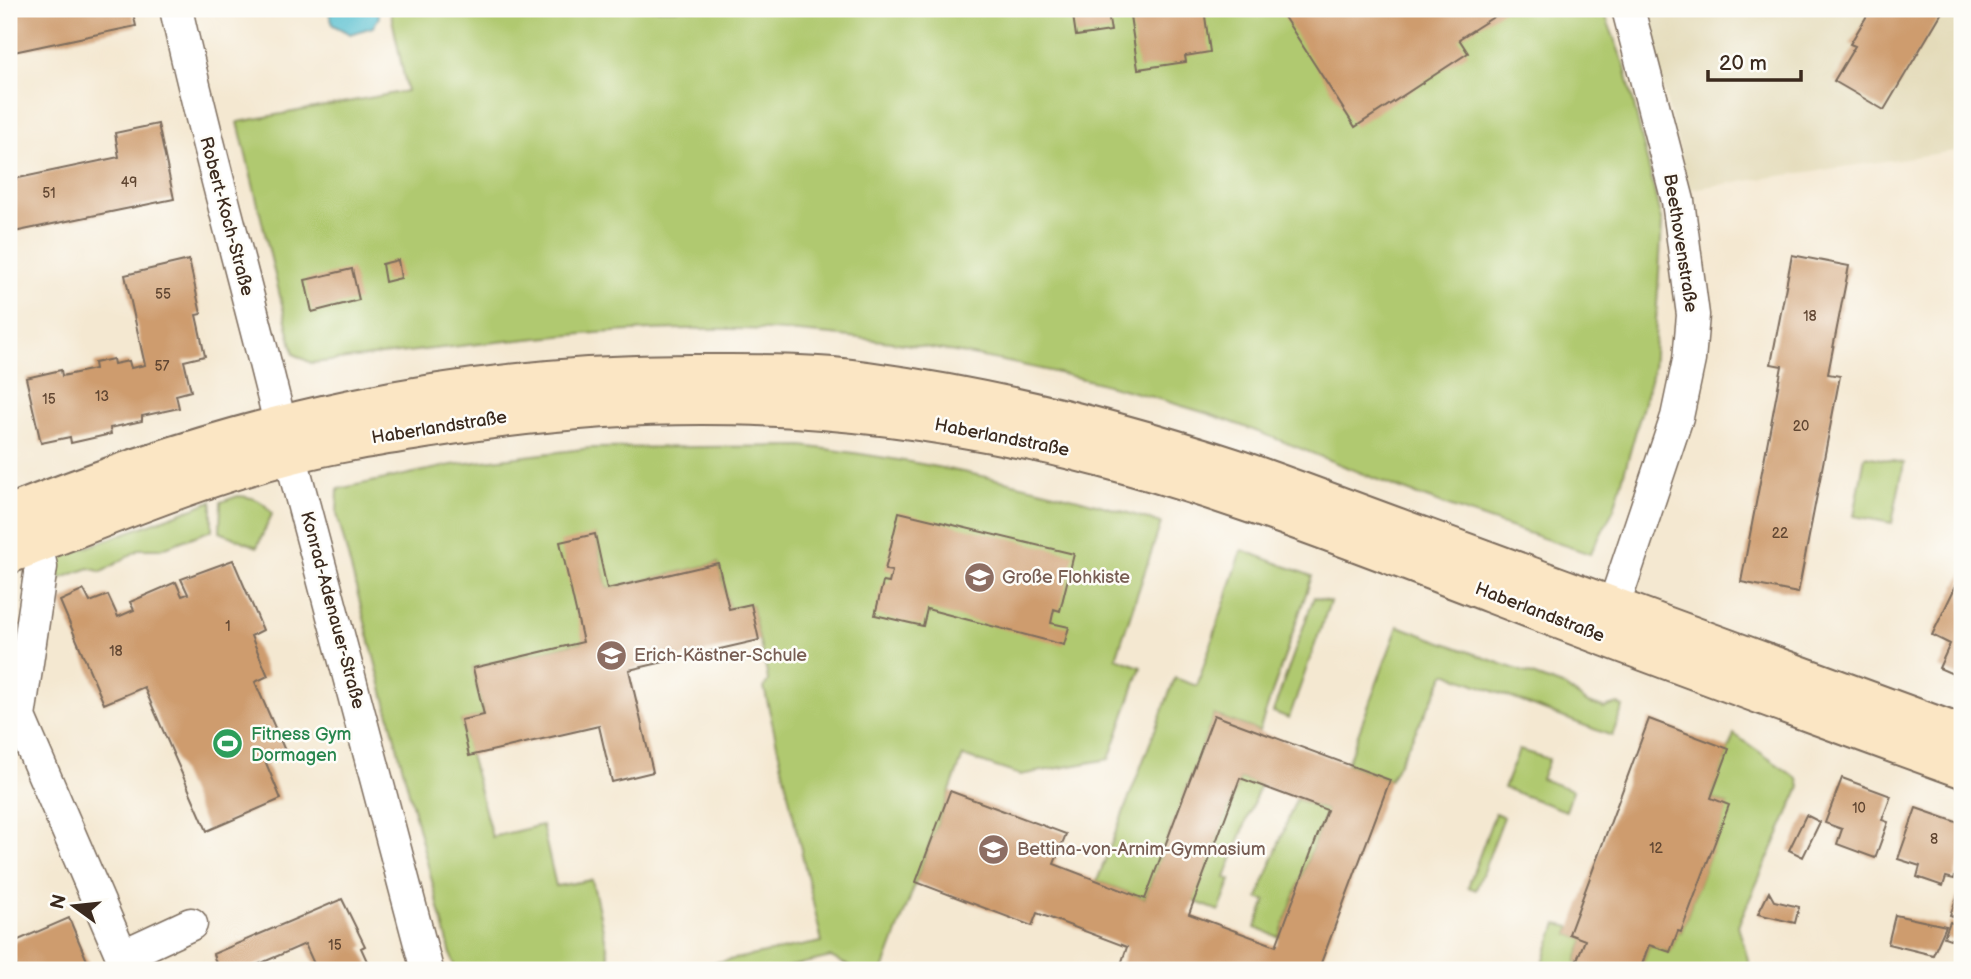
<svg xmlns="http://www.w3.org/2000/svg" width="1971" height="979" font-family="'Balsamiq Sans',sans-serif">
	<style>
		.built { fill: #e4dbba }
		.green { fill: #b0c96f; stroke: #767a46; stroke-width: 2 }
		.water { fill: #53becf; stroke: #477476; stroke-width: 2 }
		.building { fill: #ce9c6e; fill-rule: evenodd }
		.lines { fill: none; stroke-linecap: round; stroke-linejoin: round }
		.street-casing { stroke: #7c6c5d; stroke-width: 35 }
		.secondary-casing { stroke: #7c6c5d; stroke-width: 42 }
		.street { stroke: #fff; stroke-width: 32 }
		.secondary { stroke: #fbe6c4; stroke-width: 38 }
		.labels { text-anchor: middle; stroke-width: 5; stroke-linejoin: round; paint-order: stroke }
		.number-label { font-size: 14px; fill: #604632 }
		.street-label { font-size: 18px; fill: #3b2a1e; stroke: #fdfcf7 }
		.education-label { font-size: 18px; fill: #785e54; stroke: #fdfcf7; text-anchor: start }
		.leisure-label { font-size: 18px; fill: #27864d; stroke: #fdfcf7; text-anchor: start }
	</style>
	<rect width="100%" height="100%" fill="#fdfcf7"/>
	<filter id="ink" filterUnits="userSpaceOnUse"><feTurbulence type="fractalNoise" baseFrequency=".0143" numOctaves="2"/><feDisplacementMap in="SourceGraphic" scale="14" xChannelSelector="R" yChannelSelector="G"/><feConvolveMatrix kernelMatrix="1 2 1 2 8 2 1 2 1" color-interpolation-filters="sRGB"/></filter>
	<filter id="wash" filterUnits="userSpaceOnUse"><feTurbulence type="fractalNoise" baseFrequency=".00686" numOctaves="4" result="noise"/><feDisplacementMap in="SourceGraphic" scale="28" xChannelSelector="R" yChannelSelector="G"/><feGaussianBlur stdDeviation="1.57" result="paint"/><feColorMatrix in="noise" values="0 0 0 0 0 0 0 0 0 0 0 0 0 0 0 0 0 1.4 0 .05"/><feComposite in="paint" operator="in"/></filter>
	<g filter="url(#wash)">
		<rect width="100%" height="100%" fill="#f4e8d1"/>
		<path class="built" d="M1642,9H1962V150L1690,189Z"/>
		<path class="green" d="M390,9H1603L1625,67L1662,224L1653,370L1614,509L1590,554C1525,532 1460,511 1396,487C1331,462 1266,432 1199,411C1069,371 934,343 798,332C642,319 467,346 311,363L294,354L238,122L407,91Z
			M802,446C925,461 1043,486 1161,523L1116,658L1141,667L1109,759L1020,775L963,756L883,970H856L831,957L774,970H677L822,942L764,687L768,681L767,673L751,605L729,609L718,563L607,589L595,534L583,642L473,668L484,715L461,721L492,837L542,825L556,886L592,880L612,970H455L337,514L338,489L452,465L591,448Z
			M1865,456L1904,463L1892,523L1854,516Z
			M238,496C254,497 263,500 272,514L257,547L220,532L221,502Z
			M212,501V530L160,549H140L102,572L89,568L56,580L55,559Z
			M1242,550L1312,576L1259,731L1214,715L1145,899L1097,881L1175,678L1197,686Z
			M1314,597L1330,602L1289,718L1273,712Z
			M1398,626L1565,687L1588,703L1604,708L1618,704L1623,707L1612,736L1446,673L1390,780L1347,764Z
			M1734,734L1798,779L1800,787L1738,925L1751,970H1640L1649,945L1670,952L1678,931L1681,932L1728,805L1711,798Z
			M1519,750L1549,759L1541,779L1573,790L1566,811L1504,788Z
			M1240,778L1260,785L1225,878L1231,880L1219,911L1193,901Z
			M1296,799L1327,810L1279,937L1255,928L1266,901L1258,898Z
			M1495,813L1504,817L1476,890L1468,887Z
			M1557,924L1571,927L1569,934L1585,940L1576,962L1597,970H1540Z"/>
		<path class="water" d="M328,9H378L379,17L373,27L350,34L333,25Z"/>
		<g id="blocks">
			<path class="building" d="M9,9H132L136,26L9,53Z
				M1072,9H1124V10L1108,13L1111,31L1076,36Z
				M1129,9H1204L1210,52L1185,56L1186,62L1138,69Z
				M1279,9H1506L1459,39L1468,53L1355,127Z
				M1871,9H1944L1884,110L1834,81L1855,46L1850,44Z
				M158,124L174,199L9,233V180L119,157L115,133Z
				M1792,255L1849,266L1828,374L1840,376L1798,593L1741,582L1782,366L1771,364Z
				M189,260L201,314L196,315L205,356L184,361L191,391L176,395L179,408L142,416V421L110,428L111,434L71,443L70,437L41,443L26,378L61,370L62,376L95,369L94,363L113,359L114,364L129,361L131,368L145,365L125,275Z
				M398,260L401,278L385,282L382,264Z
				M352,269L359,300L312,312L305,280Z
				M899,512L1074,554L1060,611L1054,609L1051,623L1069,627L1064,645L927,609L923,626L875,615L883,582L889,583L892,571L885,570Z
				M595,534L607,589L718,563L729,609L751,604L759,640L629,670L653,772L612,782L599,726L469,756L461,720L484,715L473,668L583,642L560,542Z
				M233,560L263,630L251,636L268,676L255,682L286,753L266,763L281,799L207,831L144,687L104,704L60,601L84,590L90,602L108,595L118,617L134,610L130,602L176,582L182,596L188,594L181,579Z
				M1962,573V678L1939,668L1950,644L1932,635Z
				M9,620L22,622L9,698Z
				M1214,715L1390,780L1321,963L1339,970H1119L1127,947L1037,913L1032,926L916,882L950,791L1066,834L1054,864L1145,899ZM1240,778L1327,810L1276,946L1189,914Z
				M1649,719L1729,749L1711,798L1729,805L1681,932L1678,931L1670,952L1649,945L1640,970H1597L1576,962L1585,940L1569,934Z
				M1842,778L1891,796L1882,820L1888,822L1875,858L1837,844L1842,829L1825,823Z
				M1916,808L1962,824V855L1954,879L1946,877L1943,886L1917,877L1920,866L1898,859Z
				M1806,815L1820,822L1803,857L1789,850Z
				M1962,884V920L1950,915Z
				M1769,892L1774,901L1799,907L1795,923L1758,914Z
				M342,899L365,946L361,948L371,970H313L315,966L305,944L245,970H192L216,963L213,954Z
				M1895,915L1946,926L1933,955L1888,944Z
				M69,918L91,970H18L9,944Z
				M1950,922L1961,927L1956,941L1944,937Z"/>
		</g>
	</g>
	<g filter="url(#ink)">
		<use href="#blocks" fill-opacity="0" stroke="#7c6c5d" stroke-width="2"/>
		<g class="lines">
			<defs>
				<path id="street" d="M176,9C207,148 246,284 280,423
					M290,454L427,970
					M36,544L41,567L19,717L128,970
					M1606,629L1677,417L1689,360L1693,315L1678,201L1628,9
					M122,956L191,924"/>
				<path id="secondary" d="M9,515C239,423 455,372 704,374C758,374 813,373 867,381C991,398 1115,429 1234,468C1298,490 1362,515 1426,538C1605,602 1783,669 1962,735
					M9,554C102,519 191,480 288,455C337,442 388,435 438,427C643,394 825,398 1027,440C1182,472 1345,537 1493,594C1649,654 1805,711 1962,768"/>
			</defs>
			<use href="#street" class="street-casing"/>
			<use href="#secondary" class="secondary-casing"/>
			<use href="#street" class="street"/>
			<use href="#secondary" class="secondary"/>
		</g>
	</g>
	<defs>
		<symbol id="school-disc" viewBox="-11 -11 22 22"><circle r="9.5" fill="#8d6e63" stroke="#fdfcf7"/><path d="M0-5L7-2L0 1L-7-2ZM-4 1L0 2.5L4 1V4Q0 6-4 4Z" fill="#fff"/></symbol>
		<symbol id="stadium-disc" viewBox="-11 -11 22 22"><circle r="9.5" fill="#2e9e5b" stroke="#fdfcf7"/><path d="M0-5a6.5 5 0 1 0 0 10a6.5 5 0 1 0 0-10ZM-3.5-1.8h7v3.6h-7Z" fill="#fff"/></symbol>
	</defs>
	<g fill-rule="evenodd">
		<use href="#school-disc" x="962" y="560" width="35" height="35"/>
		<use href="#school-disc" x="594" y="638" width="35" height="35"/>
		<use href="#stadium-disc" x="210" y="726" width="35" height="35"/>
		<use href="#school-disc" x="976" y="832" width="35" height="35"/>
	</g>
	<g class="labels">
		<g class="number-label">
			<text x="129" y="187">49</text>
			<text x="49" y="198">51</text>
			<text x="163" y="299">55</text>
			<text x="1810" y="321">18</text>
			<text x="162" y="371">57</text>
			<text x="102" y="401">13</text>
			<text x="49" y="404">15</text>
			<text x="1801" y="431">20</text>
			<text x="1780" y="538">22</text>
			<text x="228" y="631">1</text>
			<text x="116" y="656">18</text>
			<text x="1859" y="813">10</text>
			<text x="1934" y="844">8</text>
			<text x="1656" y="853">12</text>
			<text x="335" y="950">15</text>
		</g>
		<g class="street-label">
			<text transform="translate(227 216) rotate(75)" y="6">Robert-Koch-Straße</text>
			<text transform="translate(1681 243) rotate(81)" y="6">Beethovenstraße</text>
			<text transform="translate(439 427) rotate(-9)" y="6">Haberlandstraße</text>
			<text transform="translate(1002 437) rotate(11)" y="6">Haberlandstraße</text>
			<text transform="translate(333 610) rotate(75)" y="6">Konrad-Adenauer-Straße</text>
			<text transform="translate(1540 612) rotate(21)" y="6">Haberlandstraße</text>
		</g>
		<g class="education-label">
			<text x="1002" y="583">Große Flohkiste</text>
			<text x="634" y="661">Erich-Kästner-Schule</text>
			<text x="1017" y="855">Bettina-von-Arnim-Gymnasium</text>
		</g>
		<g class="leisure-label">
			<text x="251" y="740">Fitness Gym<tspan x="251" dy="21">Dormagen</tspan></text>
		</g>
	</g>
	<rect width="1971" height="979" fill="none" stroke="#fdfcf7" stroke-width="35"/>
	<g transform="translate(74 906) rotate(285)" stroke="#fdfcf7" stroke-width="5" paint-order="stroke">
	<path d="M0-5L12 26L0 18L-12 26Z" fill="#3b2a1e"/>
	<text y="-10" font-size="19" font-weight="bold" text-anchor="middle" fill="#3b2a1e">N</text>
	</g>
	<path d="M1708 70v10h93v-10" fill="none" stroke="#3b2a1e" stroke-width="3.5"/>
	<text x="1719" y="70" font-size="21" fill="#3b2a1e" stroke="#fdfcf7" stroke-width="5" paint-order="stroke">20 m</text>
</svg>
